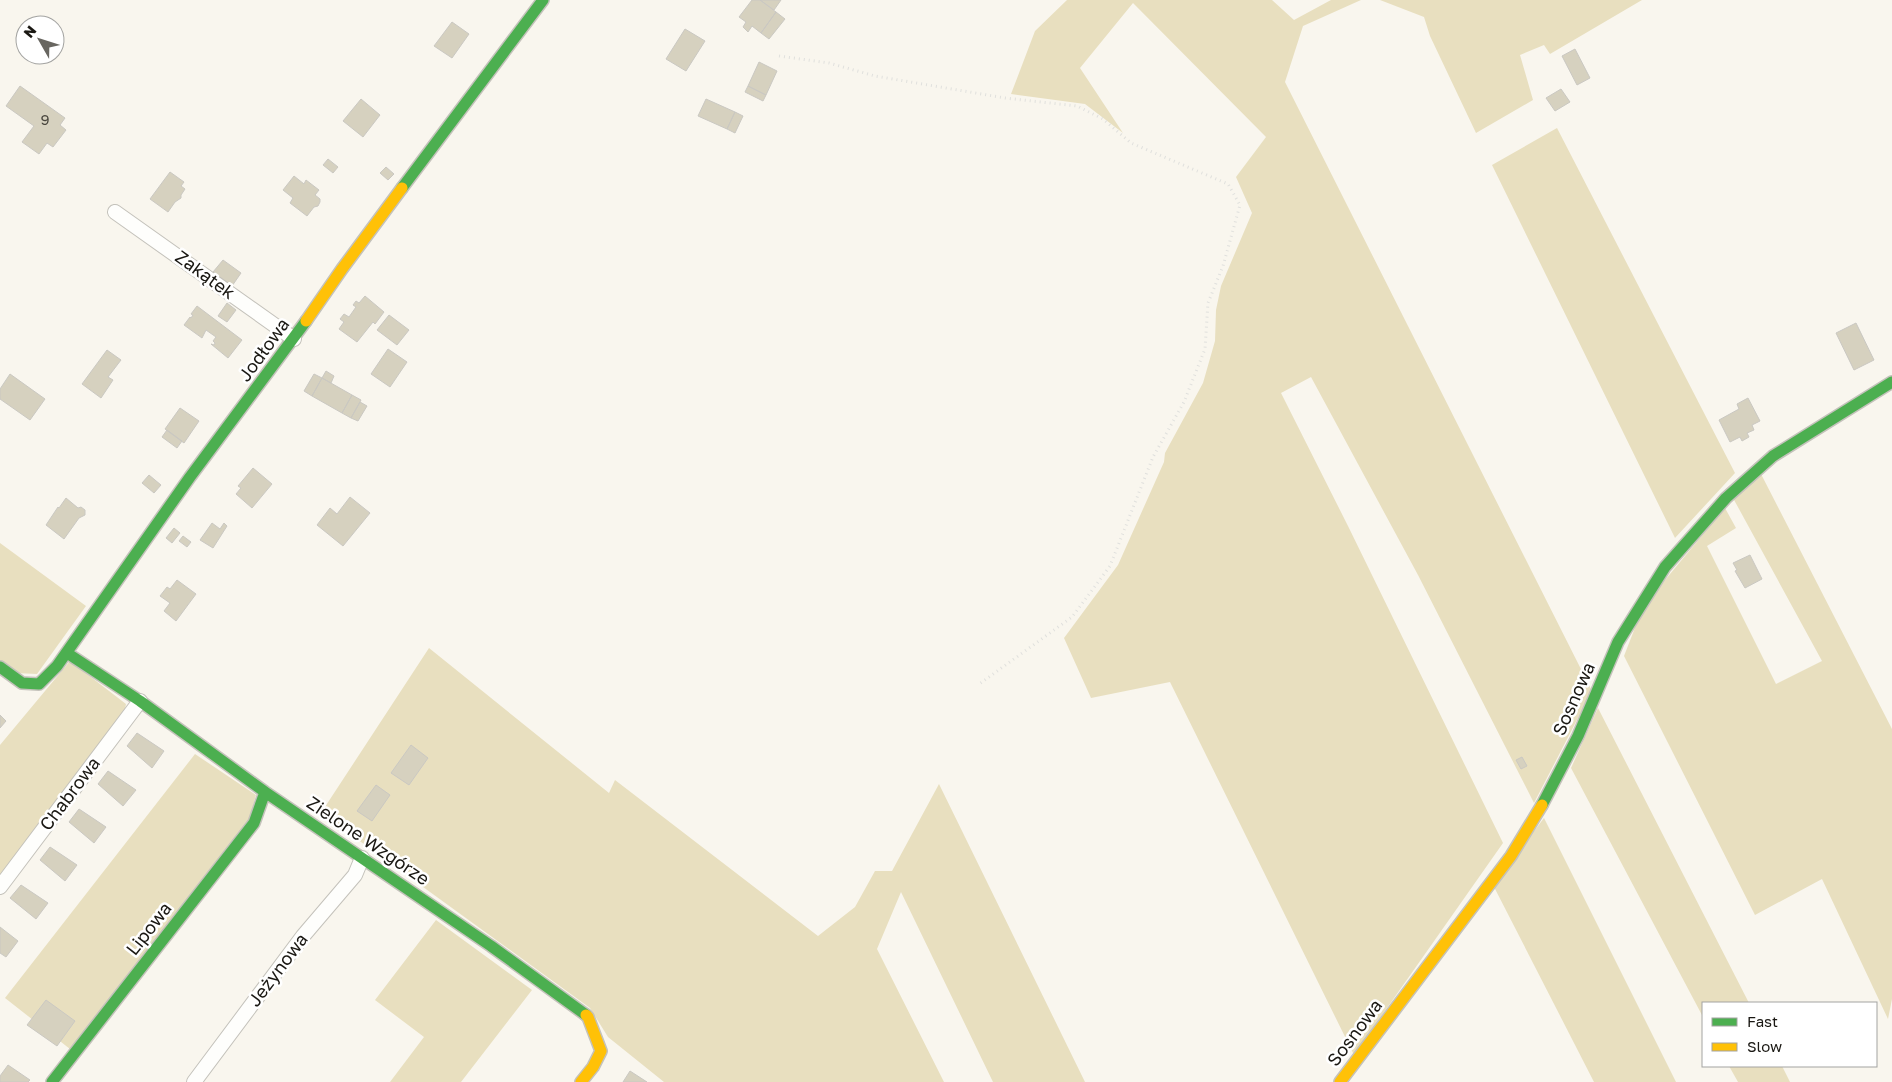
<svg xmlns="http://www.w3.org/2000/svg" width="1892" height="1082" font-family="'Golos Text',sans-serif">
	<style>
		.green { fill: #e8dfbf }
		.building { fill: #d6d1bf; stroke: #cac8c2 }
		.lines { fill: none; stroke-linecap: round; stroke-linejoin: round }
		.street-casing { stroke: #c4c2bb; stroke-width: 16 }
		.fast-casing { stroke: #c4c2bb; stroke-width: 14 }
		.slow-casing { stroke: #c4c2bb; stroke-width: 14 }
		.path { stroke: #e0e0dd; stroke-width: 3; stroke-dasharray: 1 4; stroke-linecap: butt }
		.street { stroke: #fefefc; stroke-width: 14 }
		.fast { stroke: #4caf50; stroke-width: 11 }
		.slow { stroke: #ffc107; stroke-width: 11 }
		.labels { text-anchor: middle; stroke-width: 5; stroke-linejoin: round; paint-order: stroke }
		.number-label { font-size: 15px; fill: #49463e }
		.street-label { font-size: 18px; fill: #1a1813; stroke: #fff }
	</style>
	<rect width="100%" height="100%" fill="#f9f6ee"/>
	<path class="green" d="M1067,0H1272L1294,20L1331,0H1361L1303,26L1285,82L1592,691L1534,803L1418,575L1311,377L1281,393L1348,526L1503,843L1354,1055L1170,682L1091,698L1064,638L1118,565L1164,462L1165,453L1203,383L1215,341L1216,310L1221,286L1252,213L1236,177L1266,137L1133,3L1080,68L1123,133L1085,104L1011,94L1035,31Z
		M1380,0H1642L1550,54L1544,45L1520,55L1533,100L1476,133L1430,36L1424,17Z
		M1557,128L1735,473L1675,538L1492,165Z
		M1761,474L1892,729V999L1888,1019L1822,879L1755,915L1624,656L1638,620L1665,580L1725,508L1736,528L1707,546L1776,684L1822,661L1733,498Z
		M0,543L86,606L37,674L15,673L0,662Z
		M429,648L609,793L615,780L818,936L855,907L875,871H892L939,784L1085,1082H993L901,892L877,949L944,1082H664L608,1037L590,1008L321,813Z
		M70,661L126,704L123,719L0,875V745Z
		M1598,708L1749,1003H1703V1017L1571,768Z
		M195,754L256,795L249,821L70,1049L5,998Z
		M1544,818L1676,1082H1594L1493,885Z
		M436,920L532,990L461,1082H390L424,1037L375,1000Z
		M1729,1066H1782L1790,1082H1738Z"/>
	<path class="building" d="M752,0H760L776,12L761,33L752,26L748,32L743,27L746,22L739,17Z
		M760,0H781L774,10Z
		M776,12L785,19L769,39L761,33Z
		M452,22L469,34L452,58L434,46Z
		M685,29L705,41L686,71L666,59Z
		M1575,49L1590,78L1577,85L1562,56Z
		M759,62L777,71L766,95L748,86Z
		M20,86L65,118L60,125L66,130L53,147L47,143L39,154L22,142L34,126L6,106Z
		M748,86L766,95L763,101L745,92Z
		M1561,89L1570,102L1555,111L1546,98Z
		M361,99L380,115L363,137L343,121Z
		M706,99L735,112L727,129L698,116Z
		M735,112L743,116L735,133L727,129Z
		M328,159L338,167L333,173L323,165Z
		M386,167L394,174L388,180L380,173Z
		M170,172L184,182L181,186L185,189L181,195V198L175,202L168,212L150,199Z
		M294,176L304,184L306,180L319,190L315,195L320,199V202L318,206L314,207L307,216L290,203L293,198L283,190Z
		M223,260L241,273L232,286L213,272Z
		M365,296L384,312L375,324L373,322L357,342L339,329L344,322L340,319L344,314L349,317L356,307L353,305L356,301L359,303Z
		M227,303L236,310L227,322L218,316Z
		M197,306L242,340L228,358L211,344L214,345L215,343L213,341L216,337L206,330L202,338L184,325L190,317L191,318L193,315L191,314Z
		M389,315L409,330L397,345L377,330Z
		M1856,323L1874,360L1854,370L1836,333Z
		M388,349L407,362L390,387L371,374Z
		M107,350L121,360L108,377L113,380L101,398L82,384Z
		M326,371L334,376L331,383L322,378Z
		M10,374L45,399L30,420L0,399V389Z
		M314,374L322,378L312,396L304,391Z
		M322,378L352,395L342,413L312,396Z
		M352,395L361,400L351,418L342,413Z
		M1748,398L1760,421L1752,425L1754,430L1747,433L1749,437L1742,441L1740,437L1730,442L1719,420L1739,409L1737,404Z
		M360,402L367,406L358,421L351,418Z
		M180,408L199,421L184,443L165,429Z
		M167,430L182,441L177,448L162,437Z
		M253,468L272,484L252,508L236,494L241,488L238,486Z
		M149,475L161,485L154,493L142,483Z
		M350,497L370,513L343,546L317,525L330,508L337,514Z
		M66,498L78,508L81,507L85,510V515L79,518L64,539L46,525L58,507L59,508Z
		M212,523L220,529L224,523L227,526L213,548L200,540Z
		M174,528L180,533L172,543L166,538Z
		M183,536L191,542L187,547L179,541Z
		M1750,555L1762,579L1745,588L1735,571L1737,570L1733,563Z
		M177,580L196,594L176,621L164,611L170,603L160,596L167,587L170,589Z
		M0,715L6,721L0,728Z
		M137,733L164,751L152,768L127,746Z
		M411,745L428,758L409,785L391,773Z
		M1522,757L1527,766L1521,769L1516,760Z
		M108,771L136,790L123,806L98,784Z
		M376,785L390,795L372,821L357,811Z
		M79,809L106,827L94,843L69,822Z
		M50,847L77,865L65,881L40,860Z
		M21,885L48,903L36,919L10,898Z
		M0,927L18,941L6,957L0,953Z
		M46,1000L75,1021L57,1046L27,1025Z
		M8,1065L30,1080L28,1082H0V1076Z
		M630,1071L647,1082H623Z"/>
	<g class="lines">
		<defs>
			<path id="street" d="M115,212L294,339
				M0,887L140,701
				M194,1082L303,936L355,875L362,858"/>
			<path id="fast" d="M402,188L543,0
				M67,653L140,701L265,792L491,946L586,1015
				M0,667L22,683L39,684L57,666L190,477L306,321
				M1542,805L1578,736L1618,642L1665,567L1726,498L1773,456L1892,382
				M52,1082L254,823L265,792"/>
			<path id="slow" d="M306,321L342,269L402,188
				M581,1082L593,1067L601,1051L588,1017L586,1015
				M1340,1082L1511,856L1542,805"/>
		</defs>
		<use href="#street" class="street-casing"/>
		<use href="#fast" class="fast-casing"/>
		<use href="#slow" class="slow-casing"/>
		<path class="path" d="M779,56L829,63L875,76L1005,98L1077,106L1103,119L1131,143L1228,184L1240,205L1223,266L1208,303L1205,349L1184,402L1153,457L1110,566L1072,617L978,685"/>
		<use href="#street" class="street"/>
		<use href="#fast" class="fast"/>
		<use href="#slow" class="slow"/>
	</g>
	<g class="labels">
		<g class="number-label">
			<text x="45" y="125">9</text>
		</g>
		<g class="street-label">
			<text transform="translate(205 275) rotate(36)" y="6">Zakątek</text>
			<text transform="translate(264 350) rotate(-54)" y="6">Jodłowa</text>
			<text transform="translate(1574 699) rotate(-66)" y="6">Sosnowa</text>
			<text transform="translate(70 794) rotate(-53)" y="6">Chabrowa</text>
			<text transform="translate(368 841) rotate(34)" y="6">Zielone Wzgórze</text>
			<text transform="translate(149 929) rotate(-52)" y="6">Lipowa</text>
			<text transform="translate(278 970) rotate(-53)" y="6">Jeżynowa</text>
			<text transform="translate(1355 1033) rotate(-53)" y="6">Sosnowa</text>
		</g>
	</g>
	<rect x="1702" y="1002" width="175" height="65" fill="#ffffff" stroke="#a3a3a1"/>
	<rect x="1712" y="1018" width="25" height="8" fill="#4caf50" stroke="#a3a3a1"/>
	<text x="1747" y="1027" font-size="15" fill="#1a1813">Fast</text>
	<rect x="1712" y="1043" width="25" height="8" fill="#ffc107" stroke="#a3a3a1"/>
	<text x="1747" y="1052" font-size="15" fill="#1a1813">Slow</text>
	<g transform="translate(40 40) rotate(309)"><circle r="24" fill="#ffffff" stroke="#a3a3a1"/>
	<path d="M0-4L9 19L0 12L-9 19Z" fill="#686660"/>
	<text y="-8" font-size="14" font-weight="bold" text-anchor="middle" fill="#1a1813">N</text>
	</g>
</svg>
